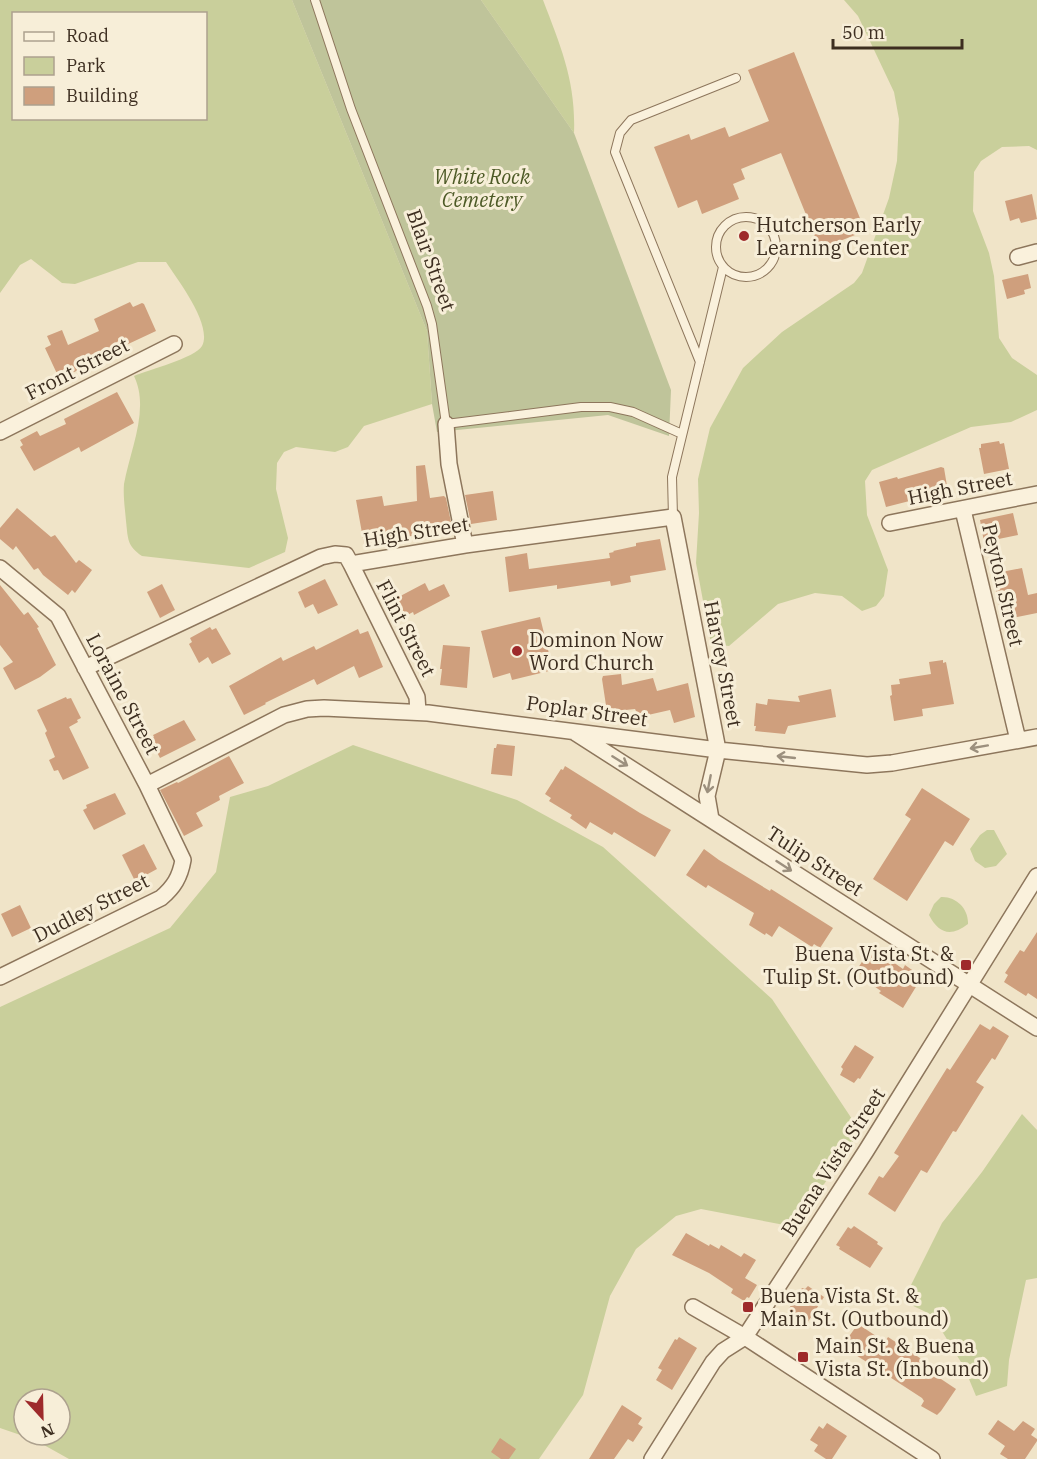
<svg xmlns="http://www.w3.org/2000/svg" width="1037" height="1459" font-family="'IBM Plex Serif',serif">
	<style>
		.green { fill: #c9cf9b; fill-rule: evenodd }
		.cemetery { fill: #bfc49a }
		.building { fill: #cf9f7d }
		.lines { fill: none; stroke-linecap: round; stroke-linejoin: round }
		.service-casing { stroke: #8d765c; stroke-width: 10 }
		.minor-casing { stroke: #8d765c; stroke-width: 18 }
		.service { stroke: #faf1dc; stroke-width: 8 }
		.minor { stroke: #faf1dc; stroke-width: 15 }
		.oneway { stroke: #9c907e }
		.poi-dot { fill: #9e2a2b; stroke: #f7eed8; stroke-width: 2 }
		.labels { text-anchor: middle; stroke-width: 6; stroke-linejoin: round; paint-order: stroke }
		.park-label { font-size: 20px; font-style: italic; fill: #4d5a26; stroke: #f7eed8 }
		.poi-label { font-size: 20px; fill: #3d2e20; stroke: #f7eed8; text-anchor: start }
		.street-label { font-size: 20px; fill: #3d2e20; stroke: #f7eed8 }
	</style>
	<rect width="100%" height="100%" fill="#f0e4c8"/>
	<path class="green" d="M0,0H292L427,331L432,404L364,426L348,447L335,452L296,447L284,452L277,463L276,489L288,538L285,552L249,568L142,556C127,546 128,539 126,521C125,509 123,496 124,484C130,450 150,409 134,376C148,370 195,358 202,346C213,325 177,279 166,262H138L75,284L62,283L31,259L20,265L0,293ZM14,14H206V118H14Z
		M481,0H543C561,47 576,82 574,133Z
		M844,0H1037V150L1029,146L1002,147L981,161L974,172L973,211L989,253L994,276L999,338L1012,358L1037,375V410L1011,422L971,427L872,470L865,481L867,515L888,570L884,596L876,606L862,611L842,596L815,593L778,604L729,646L711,644L696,563L699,513L698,479L710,428L743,368L782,332L854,283L862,273L889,198L897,161L899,119L894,92L858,16Z
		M353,745L517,800L603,847L772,999L860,1131L795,1227L701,1209L676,1216L636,1249L610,1296L583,1395L539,1459H69L35,1440L0,1428V1007L170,928L216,872L230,797L268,786ZM24,1399H60V1435H24Z
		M987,830H994L1007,854L996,866L985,868L975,861L970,849L980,835Z
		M941,897C956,896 969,909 968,924C951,937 939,934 929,915L934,904Z
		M1022,1114L1037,1130V1278L1026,1280L1009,1360L1007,1386L976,1396L964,1367L932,1315L903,1301L942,1223L982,1172Z"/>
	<path class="cemetery" d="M292,0H481L574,133L671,390L669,436L608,415L437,432L432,404L427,331Z"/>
	<path class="building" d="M794,52L865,231L820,249L781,153L741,169L745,179L733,184L739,199L702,214L697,200L678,208L654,147L689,134L691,140L725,127L729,137L769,121L748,70Z
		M1032,194L1037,219L1021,223L1019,218L1010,221L1005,201Z
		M1028,274L1031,288L1024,290L1025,294L1007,299L1002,280Z
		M130,302L133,307L142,303L144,304L156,331L109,353L107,350L76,364L79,370L59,378L45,348L51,345L47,336L62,330L68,345L99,331L94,319Z
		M117,392L134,423L81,452L79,447L34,471L20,447L23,445L20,440L37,431L40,436L66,424L64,419Z
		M999,441L1000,444L1004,443L1009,469L984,474L979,448H981V444Z
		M425,465L430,498L444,496L446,498L452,527L448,528L449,531L388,539L364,544L356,500L382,496L384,506L417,501L416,466Z
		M941,467L944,468L949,498L930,502L929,496L886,507L879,482L897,477L898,479Z
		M493,491L497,520L471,524L465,495Z
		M17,508L51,537L55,535L76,563L79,560L92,570L75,593L72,590L68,595L43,575L38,568L34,570L16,546L13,550L0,539V528Z
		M1013,513L1018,535L984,542L980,520Z
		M660,539L666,570L630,576L631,582L611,586L610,581L557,589V585L509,592L505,557L527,553L529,569L610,558L609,553L614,552L613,551L636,546V543Z
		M1022,568L1028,595L1037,593V613L1002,620L993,576L996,575V573Z
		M325,579L338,605L318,614L313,604L305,608L298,592Z
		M425,583L429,591L444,584L450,596L414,615L413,612L398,620L389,602Z
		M162,584L175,610L160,618L147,592Z
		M0,585L24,615L28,612L39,627L37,628L56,665L40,677L15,690L3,668L13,662L0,645Z
		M540,617L553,670L512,680L510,673L493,678L481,631Z
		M210,627L212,630L216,628L231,654L212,664L208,657L199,663L189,644L192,642L190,638Z
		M358,629L360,634L368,631L383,667L359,678L354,666L317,685L314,679L265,703L266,704L244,715L229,686L281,657L283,661L314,646L316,650Z
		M443,645L470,647L467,688L440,685L442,669H440Z
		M943,660V663L946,662L954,704L922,709L923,716L894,721L890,696L892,695L891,685L900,684L899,679L931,674L929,662Z
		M621,674L622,685L653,678L657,691L688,683L695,717L674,723L670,710L639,717L635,709L607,712L602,679L603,676Z
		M831,689L836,717L788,726L785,734L755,731L756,726H754L756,703L767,705L768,699L800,702L798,696Z
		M66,697L67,699L71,698L81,718L77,720L78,722L69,727L89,768L63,780L58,770L54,771L49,760L55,757L45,733L47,731L37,710Z
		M184,720L196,740L160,758L150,739L154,737L153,735Z
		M497,744L515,746L512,776L491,774L494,748H496Z
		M229,756L244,783L219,796L220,800L196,813L203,826L184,836L160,790L177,782L178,783Z
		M565,766L640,813L671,830L655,857L614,832L612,835L590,822L586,829L570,818L572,815L549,801L551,798L545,794L561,769L563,770Z
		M922,788L970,819L953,846L945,841L907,901L873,879L911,819L905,815Z
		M115,793L126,814L94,830L83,810L87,808L86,805Z
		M144,844L157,869L135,881L122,855Z
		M704,849L719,860L770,891L771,889L833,928L820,948L814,944L812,947L779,926L772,937L766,933L765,935L749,925L754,913L708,885L706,888L686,875Z
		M20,905L31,928L12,937L1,914Z
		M1037,932V999L1028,993L1026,996L1004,982L1008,975L1005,973L1020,950L1024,952Z
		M869,951L891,965L893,962L903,969L905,965L922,977L903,1008L879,993L881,991L871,984L873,981L856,971Z
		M980,1024L990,1030L993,1026L1009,1036L995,1060L992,1058L976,1082L984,1087L956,1132L953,1131L927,1173L921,1170L895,1212L868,1194L879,1176L883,1178L899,1156L894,1153L947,1068L950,1070Z
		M855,1045L874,1057L860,1079L858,1078L854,1083L840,1075L843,1069L841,1067Z
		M854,1226L878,1242L877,1244L883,1248L870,1268L839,1249L840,1247L836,1245L848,1227L851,1229Z
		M686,1233L709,1246L710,1244L719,1249L721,1245L741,1257L744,1253L756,1260L745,1278L757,1285L749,1298L747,1297L744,1301L731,1293L733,1289L709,1273L672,1255Z
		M808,1286L824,1297L804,1328L787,1317L791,1312L788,1310L802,1288L805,1289Z
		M858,1324L885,1342L888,1337L932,1366L929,1371L956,1389L941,1411L937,1415L921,1406L924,1401L922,1398L842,1346Z
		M679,1337L697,1348L672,1390L656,1380L662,1370L658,1368L675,1339L677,1340Z
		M622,1405L642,1418L638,1424L643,1427L633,1442L628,1439L614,1459H589Z
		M998,1420L1014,1431L1023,1421L1035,1429L1031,1435L1037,1439V1441L1025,1459H1008L1000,1454L1005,1446L988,1434Z
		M827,1423L847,1436L832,1459H826L814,1451L818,1445L810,1440L819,1426L823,1429Z
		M500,1438L516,1449L509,1459H501L491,1452Z"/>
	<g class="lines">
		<defs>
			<path id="service" d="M315,0L351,109L427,306L432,324L446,424L581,407H610L633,412L682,434
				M716 247a30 30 0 1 1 60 0a30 30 0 1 1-60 0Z
				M700,362L615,152L620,133L631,120L736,78
				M673,517L672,477L723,267"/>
			<path id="minor" d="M1018,257L1037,252
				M446,424L449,464L465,545
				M0,432L174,344
				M963,510L1018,740
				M890,523L1037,494
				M351,564L417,697L418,712
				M0,568L58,616L147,785L183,860C180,877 174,887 161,898L0,977
				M85,668L321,557L335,554L346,555L351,564L465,545L673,517L718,750L707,796L711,819
				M574,732L1037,1028
				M147,785L284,715L307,709L324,708L428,713L718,750L867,765L892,763L1037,737
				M693,1307L745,1337L932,1459
				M652,1459L713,1362L723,1351L745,1337L866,1151L1037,876"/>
		</defs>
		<use href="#service" class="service-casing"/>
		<use href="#minor" class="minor-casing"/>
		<use href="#service" class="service"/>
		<use href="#minor" class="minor"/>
	</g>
	<defs><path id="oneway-shaft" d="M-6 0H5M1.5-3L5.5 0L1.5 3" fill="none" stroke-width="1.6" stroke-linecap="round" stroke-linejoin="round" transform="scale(1.5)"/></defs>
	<g class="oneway">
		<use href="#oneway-shaft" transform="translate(979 747) rotate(170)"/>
		<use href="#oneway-shaft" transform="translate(786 757) rotate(-174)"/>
		<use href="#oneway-shaft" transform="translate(620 761) rotate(32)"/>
		<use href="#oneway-shaft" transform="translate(709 784) rotate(101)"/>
		<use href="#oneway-shaft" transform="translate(784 866) rotate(33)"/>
	</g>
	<g class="poi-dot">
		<circle cx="744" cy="236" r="6"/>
		<circle cx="517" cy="651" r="6"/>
		<rect x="960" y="959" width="12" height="12" rx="3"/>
		<rect x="742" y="1301" width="12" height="12" rx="3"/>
		<rect x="797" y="1351" width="12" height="12" rx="3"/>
	</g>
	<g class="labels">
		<g class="park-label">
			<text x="482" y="184">White Rock<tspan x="482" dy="23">Cemetery</tspan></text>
		</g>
		<g class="poi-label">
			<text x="756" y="232">Hutcherson Early<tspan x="756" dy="23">Learning Center</tspan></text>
			<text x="529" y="647">Dominon Now<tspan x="529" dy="23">Word Church</tspan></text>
			<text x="954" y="961" text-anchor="end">Buena Vista St. &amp;<tspan x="954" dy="23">Tulip St. (Outbound)</tspan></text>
			<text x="760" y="1303">Buena Vista St. &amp;<tspan x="760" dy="23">Main St. (Outbound)</tspan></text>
			<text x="815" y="1353">Main St. &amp; Buena<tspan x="815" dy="23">Vista St. (Inbound)</tspan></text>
		</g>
		<g class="street-label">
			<text transform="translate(431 260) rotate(70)" y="7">Blair Street</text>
			<text transform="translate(77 369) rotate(-27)" y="7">Front Street</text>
			<text transform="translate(960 488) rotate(-11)" y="7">High Street</text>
			<text transform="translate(416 532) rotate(-9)" y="7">High Street</text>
			<text transform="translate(1003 585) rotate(77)" y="7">Peyton Street</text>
			<text transform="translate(406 628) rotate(63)" y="7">Flint Street</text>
			<text transform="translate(723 664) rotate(79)" y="7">Harvey Street</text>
			<text transform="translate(123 694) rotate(62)" y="7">Loraine Street</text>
			<text transform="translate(587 711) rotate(8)" y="7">Poplar Street</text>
			<text transform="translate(815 861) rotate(33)" y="7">Tulip Street</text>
			<text transform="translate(91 908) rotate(-27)" y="7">Dudley Street</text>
			<text transform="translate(833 1162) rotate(-57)" y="7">Buena Vista Street</text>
		</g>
	</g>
	<rect x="12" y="12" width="195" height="108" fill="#f7eed8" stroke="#ada18e" stroke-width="1.5"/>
	<rect x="24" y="32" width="30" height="9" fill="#faf1dc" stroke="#ada18e" stroke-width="1.5"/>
	<text x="66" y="42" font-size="18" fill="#3d2e20">Road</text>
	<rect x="24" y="57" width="30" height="18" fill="#c9cf9b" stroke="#ada18e" stroke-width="1.5"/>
	<text x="66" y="72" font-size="18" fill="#3d2e20">Park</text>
	<rect x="24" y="87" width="30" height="18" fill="#cf9f7d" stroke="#ada18e" stroke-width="1.5"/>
	<text x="66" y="102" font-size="18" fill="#3d2e20">Building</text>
	<g transform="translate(42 1417) rotate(158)"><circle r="28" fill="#f7eed8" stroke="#ada18e" stroke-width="1.5"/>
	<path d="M0-4.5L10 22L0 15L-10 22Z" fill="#9e2a2b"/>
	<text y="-9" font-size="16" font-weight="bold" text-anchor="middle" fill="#3d2e20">N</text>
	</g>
	<path d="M833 39v9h129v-9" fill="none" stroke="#3d2e20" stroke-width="3"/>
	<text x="842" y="39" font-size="18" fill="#3d2e20" stroke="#f7eed8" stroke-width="4.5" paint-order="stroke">50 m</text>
</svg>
